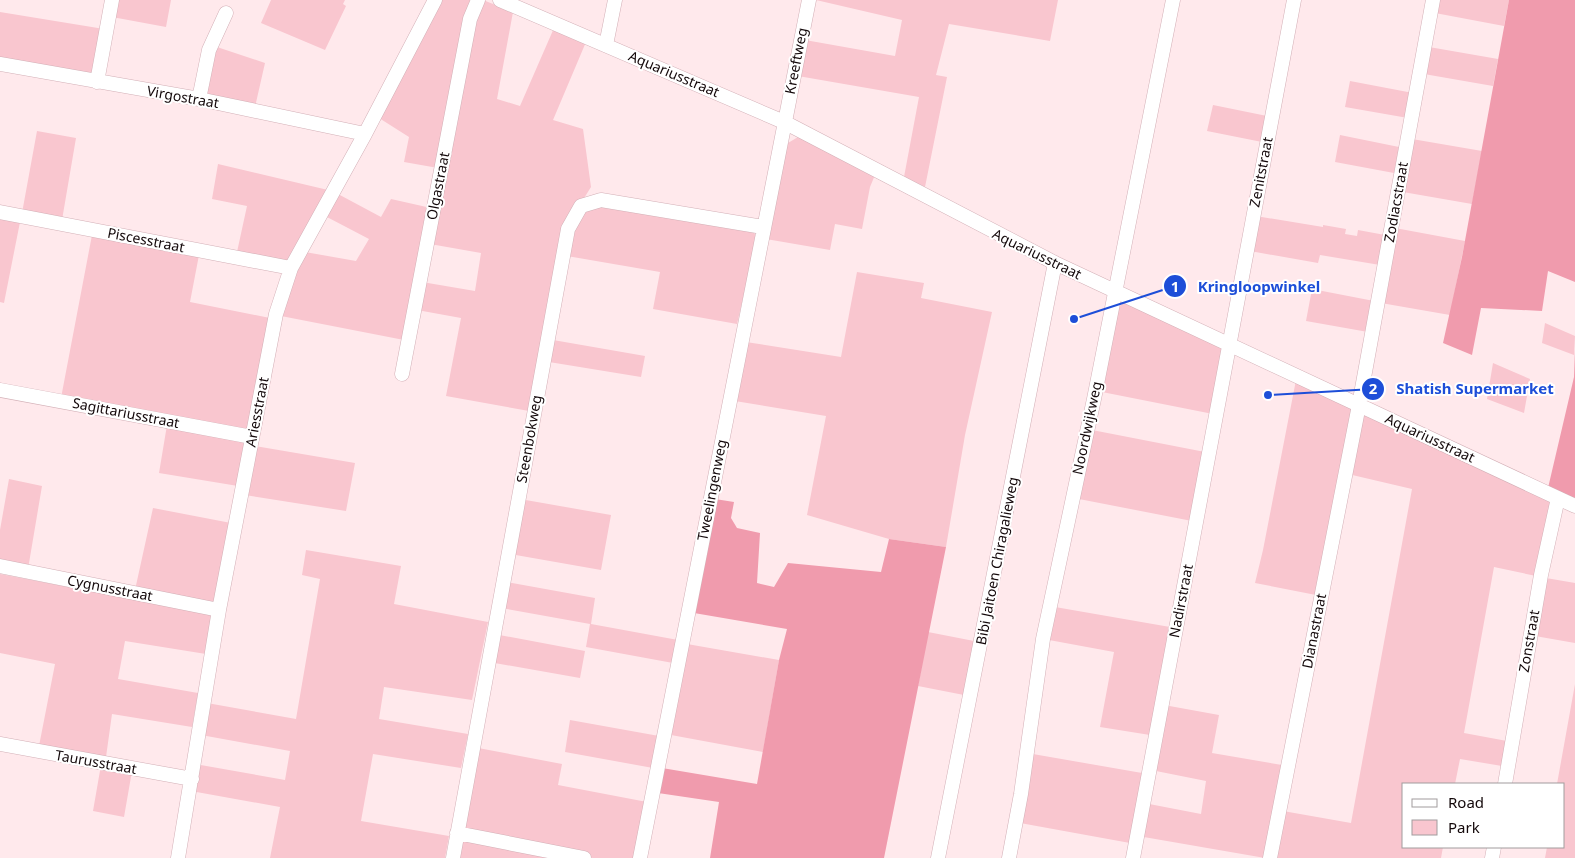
<svg xmlns="http://www.w3.org/2000/svg" width="1575" height="858" font-family="'Noto Sans',sans-serif">
	<style>
		.green { fill: #f9c6cf }
		.forest { fill: #f09bad }
		.lines { fill: none; stroke-linecap: round; stroke-linejoin: round }
		.street-casing { stroke: #d3b0b7; stroke-width: 15 }
		.street { stroke: #fff; stroke-width: 14 }
		.labels { text-anchor: middle; stroke-width: 4; stroke-linejoin: round; paint-order: stroke }
		.street-label { font-size: 14px; fill: #13080a; stroke: #fff }
		.leader { fill: none; stroke: #1d4ed8; stroke-width: 2 }
		.callout-dot { fill: #1d4ed8; stroke: #fff; stroke-width: 2 }
		.mark-label { font-size: 15px; text-anchor: middle; font-weight: bold; fill: #fff }
		.callout-label { font-size: 15px; text-anchor: middle; font-weight: bold; fill: #1d4ed8; stroke: #fff; stroke-width: 4; stroke-linejoin: round; paint-order: stroke }
	</style>
	<rect width="100%" height="100%" fill="#ffe9ec"/>
	<path class="green" d="M115,0H171L166,27L112,17Z
		M271,0H345L343,4L346,6L325,50L261,23Z
		M440,0H474L438,168L404,162L409,137L379,118Z
		M483,0L513,12L497,99L520,106L554,28L586,42L553,120L583,129L591,187L581,203L529,411L446,396L461,318L417,310L422,282L475,291L481,253L430,244L474,21Z
		M816,0H1058L1050,41L949,24L936,75L947,77L925,187L904,177L919,97L798,76L805,40L895,56L902,20Z
		M1438,0H1509L1504,26L1435,13Z
		M0,12L104,29L93,76L0,61Z
		M217,47L265,63L255,107L204,95Z
		M1429,47L1498,59L1493,86L1424,74Z
		M1350,81L1413,93L1408,118L1345,107Z
		M1213,105L1267,116L1262,142L1207,131Z
		M37,131L76,138L62,220L22,213Z
		M1340,135L1399,147L1394,173L1335,162Z
		M798,137L806,139L875,175L870,187L862,229L835,224L830,250L766,239L788,143Z
		M1412,139L1482,151L1472,204L1403,192Z
		M218,164L328,190L288,260L284,261L237,252L247,206L212,199Z
		M338,194L381,217L391,199L431,208L404,340L281,316L290,284L305,252L356,261L369,239L325,216Z
		M602,205L753,231L757,238L737,324L653,309L660,272L567,256L572,229L584,211Z
		M1256,216L1323,227V225L1346,229L1345,234L1357,236L1358,230L1385,235L1380,265L1320,255L1318,263L1250,251Z
		M0,218L20,222L4,303L0,302Z
		M1395,228L1465,241L1450,315L1381,303Z
		M92,235L199,255L190,302L270,318L248,426L246,430L61,398Z
		M857,272L924,283L921,298L992,312L965,435L946,547L889,539L807,515L826,416L735,401L746,342L841,357Z
		M1312,289L1374,301L1368,332L1306,321Z
		M1124,303L1220,346L1223,349L1213,414L1102,392L1117,308Z
		M1545,323L1575,336L1574,355L1542,343Z
		M553,340L645,356L641,377L549,362Z
		M1493,363L1530,379L1524,413L1487,399Z
		M1296,380L1350,407L1352,412L1316,595L1255,583L1263,550Z
		M1365,415L1549,501L1551,505L1536,576L1494,567L1464,733L1507,741L1502,766L1460,759L1455,784H1404V847H1443L1441,858H1274L1283,811L1351,823L1412,489L1348,474L1362,418Z
		M167,425L243,442L245,447L238,486L159,473Z
		M1092,430L1205,452L1192,521L1079,499Z
		M255,446L355,463L346,511L245,495Z
		M9,479L42,486L28,569L0,564V530Z
		M520,499L611,515L601,570L510,554Z
		M153,508L231,523L218,596L213,603L135,590Z
		M306,550L401,566L394,604L488,622L472,700L384,687L379,719L468,734L461,768L373,754L361,821L449,836L445,858H270L280,807L191,791L195,764L285,780L290,751L201,735L207,703L296,719L320,579L302,575Z
		M0,574L210,614L213,617L206,654L125,641L118,679L198,693L192,727L112,714L106,757L39,746L55,664L0,653Z
		M1546,578L1575,583V643L1535,636Z
		M506,582L595,598L591,624L678,640L673,663L586,647L590,624L501,608Z
		M1055,607L1170,627L1150,735L1100,727L1114,652L1049,640Z
		M928,632L974,641L964,695L918,686Z
		M494,634L585,651L580,678L489,662Z
		M687,644L779,660L763,752L671,735Z
		M1575,684V858H1545L1547,847H1564V784H1557Z
		M1164,705L1219,715L1212,753L1282,765L1265,858L1138,836L1144,803L1201,814L1206,781L1151,770Z
		M570,720L659,736L653,768L565,752Z
		M473,747L562,764L558,785L647,802L637,858H593L474,833L464,828Z
		M1027,753L1142,773L1130,843L1014,822Z
		M101,765L132,771L124,817L93,811Z
		M459,838L567,858H452Z"/>
	<path class="forest" d="M1509,0H1575V282L1548,271L1542,311L1481,308L1472,355L1443,343L1462,257Z
		M1575,349V498L1548,488L1574,377Z
		M715,499L734,502L731,518L737,528L760,533L757,583L774,587L788,563L881,572L889,539L946,547L884,858H710L719,802L658,793L662,768L757,784L779,660L787,629L694,613Z"/>
	<g class="lines">
		<defs>
			<path id="street" d="M500,0L784,122L1055,263L1575,506
				M606,45L615,0
				M0,64L199,99L365,134
				M97,82L112,0
				M199,99L209,50L226,13
				M0,212L291,268
				M402,374L470,19L478,0
				M0,390L252,437
				M0,566L219,610
				M0,744L192,779
				M1505,784L1541,575L1558,498
				M457,833L584,858
				M178,858L219,610L276,314L291,268L365,134L435,0
				M453,858L568,229L581,206L601,200L763,227
				M640,858L809,0
				M938,858L1055,263
				M1009,858L1021,794L1043,639L1094,399L1173,0
				M1133,858L1294,0
				M1270,858L1359,405L1433,0
				M1492,858L1494,847"/>
		</defs>
		<use href="#street" class="street-casing"/>
		<use href="#street" class="street"/>
	</g>
	<g class="labels">
		<g class="street-label">
			<text transform="translate(796 61) rotate(-79)" y="5">Kreeftweg</text>
			<text transform="translate(674 74) rotate(23)" y="5">Aquariusstraat</text>
			<text transform="translate(183 97) rotate(10)" y="5">Virgostraat</text>
			<text transform="translate(1261 172) rotate(-79)" y="5">Zenitstraat</text>
			<text transform="translate(438 186) rotate(-79)" y="5">Olgastraat</text>
			<text transform="translate(1396 202) rotate(-80)" y="5">Zodiacstraat</text>
			<text transform="translate(146 240) rotate(11)" y="5">Piscesstraat</text>
			<text transform="translate(1037 254) rotate(26)" y="5">Aquariusstraat</text>
			<text transform="translate(257 412) rotate(-79)" y="5">Ariesstraat</text>
			<text transform="translate(126 413) rotate(11)" y="5">Sagittariusstraat</text>
			<text transform="translate(1087 428) rotate(-78)" y="5">Noordwijkweg</text>
			<text transform="translate(1430 438) rotate(25)" y="5">Aquariusstraat</text>
			<text transform="translate(529 439) rotate(-80)" y="5">Steenbokweg</text>
			<text transform="translate(712 490) rotate(-79)" y="5">Tweelingenweg</text>
			<text transform="translate(997 561) rotate(-79)" y="5">Bibi Jaitoen Chiragalieweg</text>
			<text transform="translate(110 588) rotate(11)" y="5">Cygnusstraat</text>
			<text transform="translate(1181 601) rotate(-79)" y="5">Nadirstraat</text>
			<text transform="translate(1314 631) rotate(-79)" y="5">Dianastraat</text>
			<text transform="translate(1529 641) rotate(-80)" y="5">Zonstraat</text>
			<text transform="translate(96 762) rotate(10)" y="5">Taurusstraat</text>
		</g>
	</g>
	<path class="leader" d="M1074 319L1175 286M1268 395L1373 389"/>
	<g class="callout-dot">
		<circle cx="1074" cy="319" r="5"/>
		<circle cx="1268" cy="395" r="5"/>
		<circle cx="1175" cy="286" r="12"/>
		<circle cx="1373" cy="389" r="12"/>
	</g>
	<g class="mark-label">
		<text x="1175" y="292">1</text>
		<text x="1373" y="394">2</text>
	</g>
	<g class="callout-label">
		<text x="1259" y="292">Kringloopwinkel</text>
		<text x="1475" y="394">Shatish Supermarket</text>
	</g>
	<rect x="1402" y="783" width="162" height="65" fill="#ffffff" stroke="#a19c9d"/>
	<rect x="1412" y="799" width="25" height="8" fill="#ffffff" stroke="#a19c9d"/>
	<text x="1448" y="808" font-size="15" fill="#13080a">Road</text>
	<rect x="1412" y="820" width="25" height="15" fill="#f9c6cf" stroke="#a19c9d"/>
	<text x="1448" y="833" font-size="15" fill="#13080a">Park</text>
</svg>
